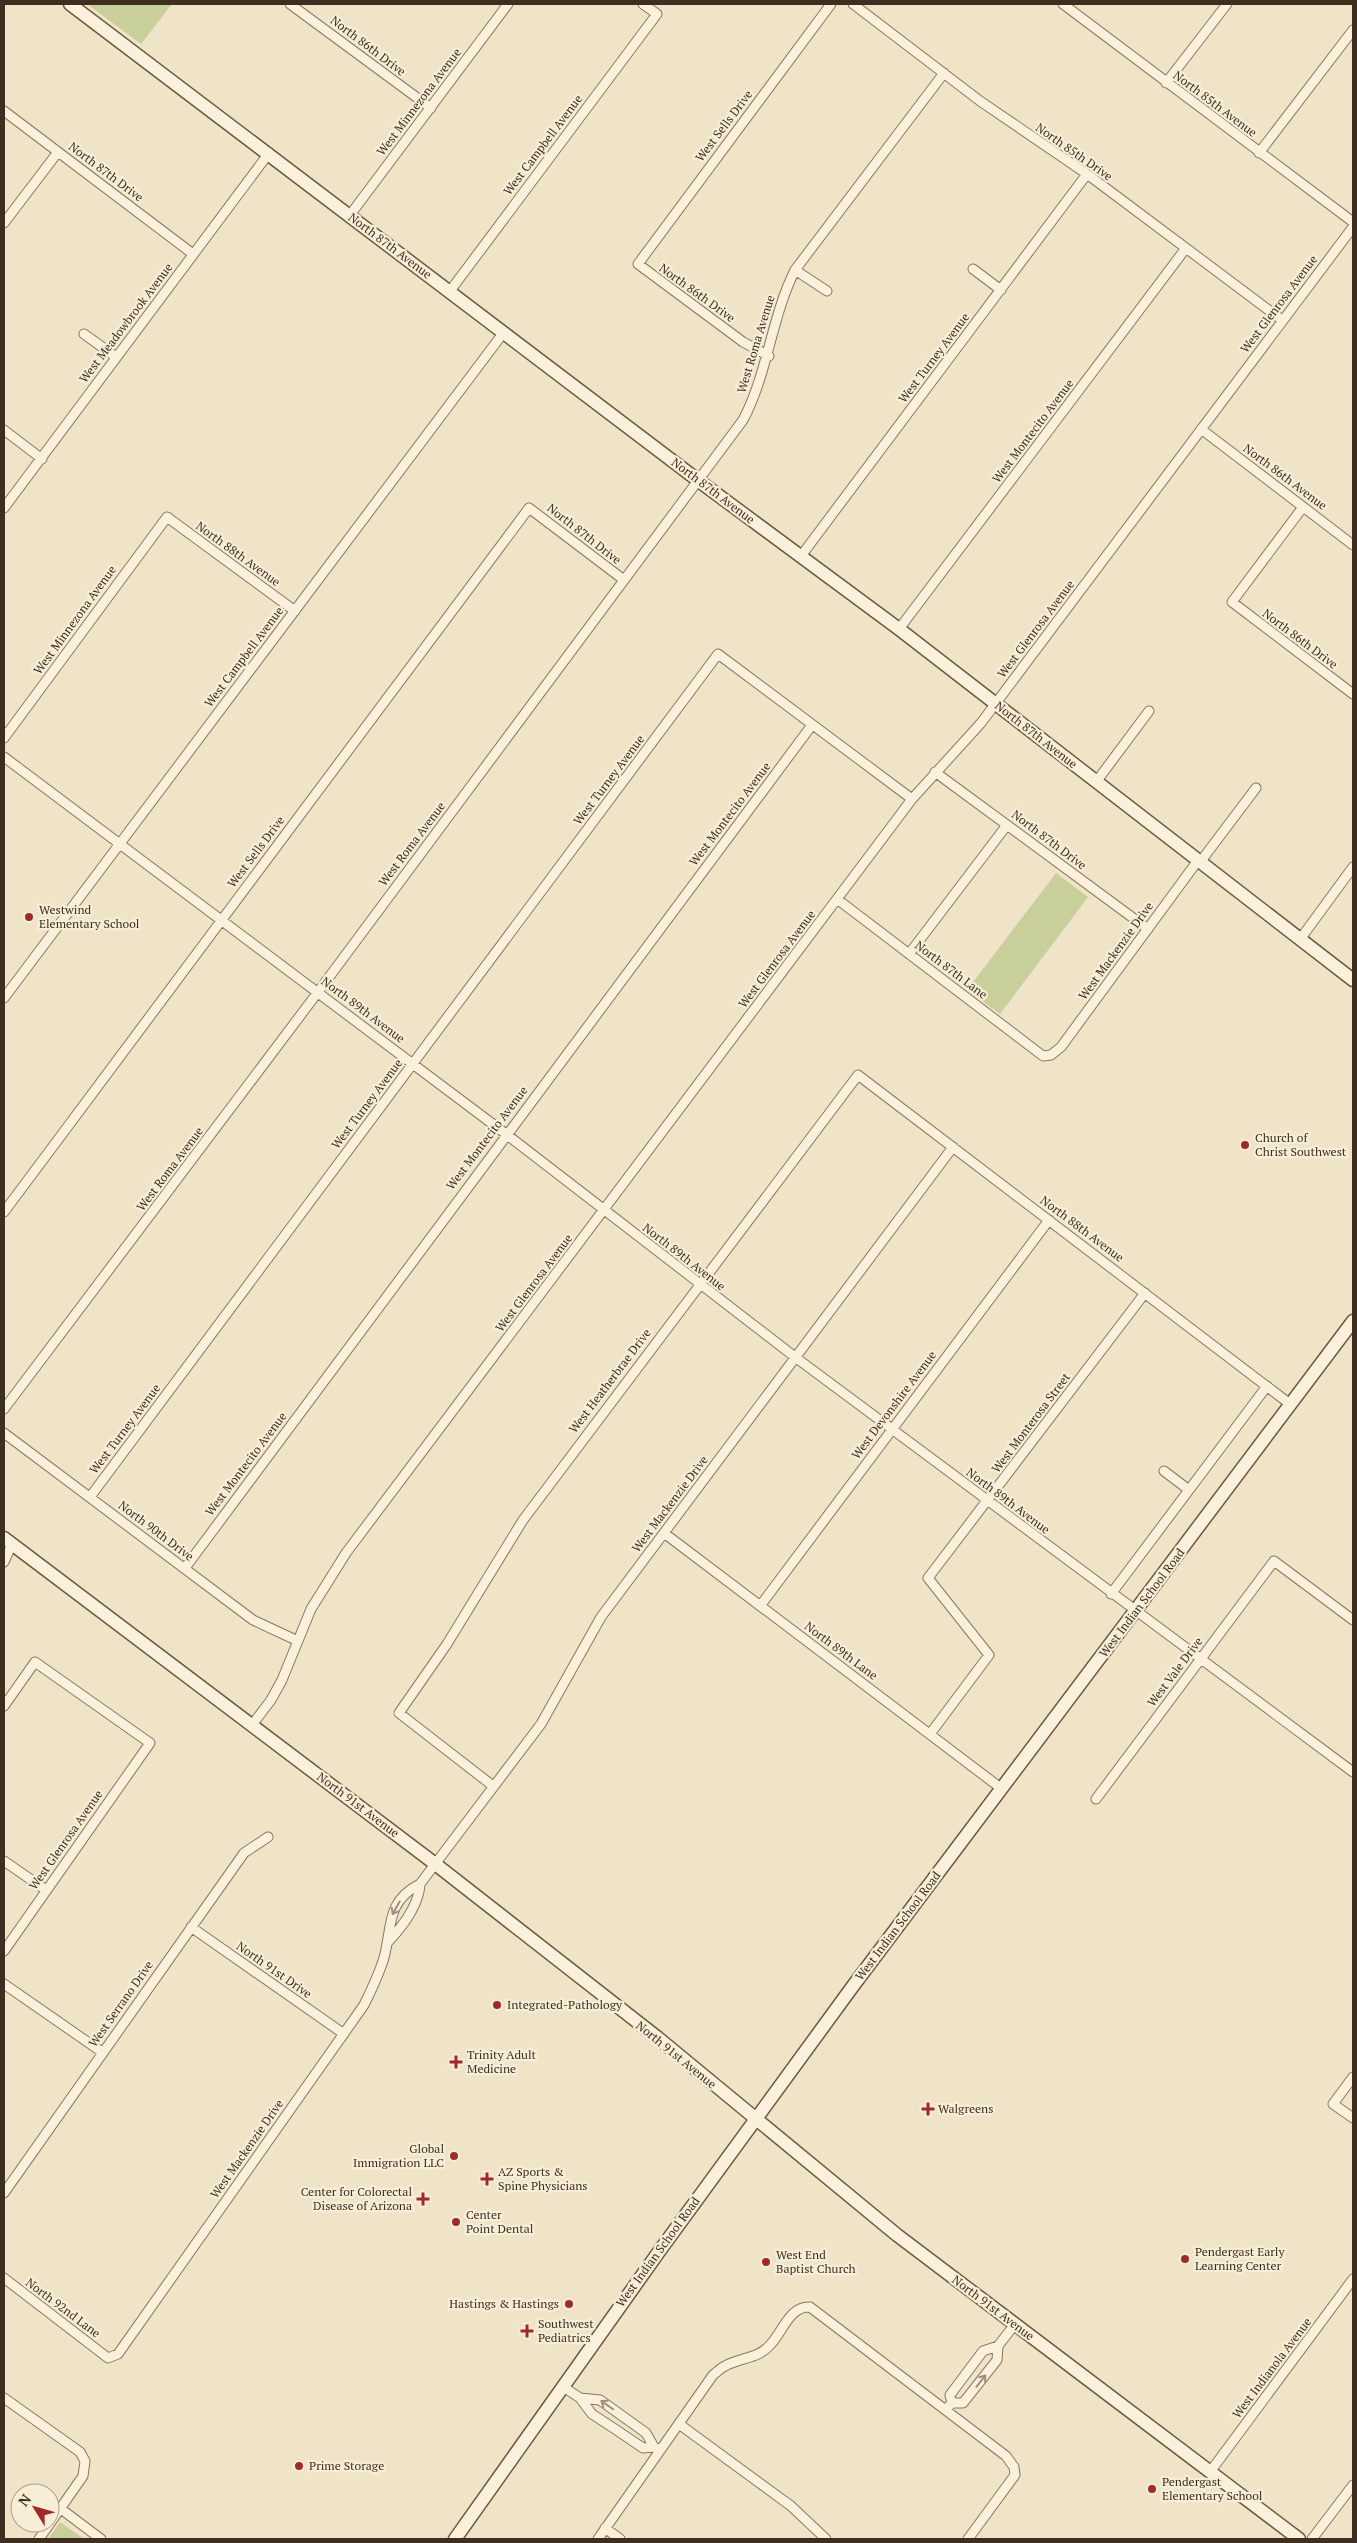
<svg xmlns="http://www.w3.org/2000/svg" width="1357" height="2543" font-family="'PT Serif',serif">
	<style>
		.green { fill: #c9cf9b }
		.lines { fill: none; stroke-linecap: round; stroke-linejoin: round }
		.street-casing { stroke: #8d765c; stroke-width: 11 }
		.secondary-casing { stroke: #6f573f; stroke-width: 15 }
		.street { stroke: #faf1dc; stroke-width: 9 }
		.secondary { stroke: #faf1dc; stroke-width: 12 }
		.oneway { stroke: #9c907e }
		.poi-dot { fill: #9e2a2b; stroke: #f7eed8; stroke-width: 2 }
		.labels { text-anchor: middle; stroke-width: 4.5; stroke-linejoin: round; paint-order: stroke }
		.street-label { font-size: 12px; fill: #3d2e20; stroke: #f7eed8 }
		.poi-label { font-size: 12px; fill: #3d2e20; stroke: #f7eed8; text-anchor: start }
	</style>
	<rect width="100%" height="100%" fill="#f0e4c8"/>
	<path class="green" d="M87,4H172L141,44Z
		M1056,873L1088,897L1000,1014L967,990Z
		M60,2522L84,2539H48Z"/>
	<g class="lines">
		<defs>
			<path id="street" d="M290,4L431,108
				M853,4L980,101L1087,174L1282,320
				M1063,4L1353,222
				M1166,83L1227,4
				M4,111L193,254
				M1259,153L1353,30
				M350,215L508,4
				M4,223L58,152
				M973,269L1001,290
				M795,270L827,291
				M450,291L657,14L643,4
				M84,334L116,357
				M769,356L743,342L638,264L831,4
				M1201,429L1353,545
				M4,430L42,459
				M1303,507L1232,602L1353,694
				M4,508L269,153
				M801,556L1087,174
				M899,629L1186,248
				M4,738L167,517L295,611
				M4,757L506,1134L795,1357L1353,1772
				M935,772L1148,929
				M1096,782L1149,711
				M1201,861L1256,788
				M837,899L1043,1056L1051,1055L1061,1047L1199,859
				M1301,938L1353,867
				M909,954L1007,825
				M4,998L504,332
				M4,1212L529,508L624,580
				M4,1409L318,992L743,420C768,373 771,318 795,270L944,73
				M4,1433L253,1620L298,1641
				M1164,1471L1189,1490
				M90,1497L718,654L912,799
				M664,1533L1002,1789
				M4,1562L12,1544
				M185,1568L812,725
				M1111,1594L1267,1386
				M760,1606L1049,1220
				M4,1706L35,1662L150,1743L4,1951
				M252,1725L271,1700L282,1680L311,1609L346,1553L912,799L981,723L1353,227
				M930,1734L989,1655L928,1578L1145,1293
				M493,1786L399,1713L447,1644L523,1520L858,1075L1290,1404
				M1096,1799L1274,1561L1353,1620
				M4,1861L46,1890
				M191,1927L344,2034
				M388,1942C403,1926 419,1905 420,1884
				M4,1984L102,2052
				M1353,2077L1333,2104L1353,2118
				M4,2193L244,1853L268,1837
				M4,2278L108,2358L118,2354L364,2005C371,1991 378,1976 383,1961C393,1930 384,1902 420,1884L541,1724L601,1617L953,1147
				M562,2386L580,2398L592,2414L615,2429L643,2448L654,2447
				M4,2398L80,2452L85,2461L83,2476L39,2539
				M580,2398L600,2400L646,2433L654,2447L658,2449
				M952,2403H963L997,2360L998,2346L1015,2324
				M948,2407L952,2403L950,2395L983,2351L998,2346
				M679,2424L791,2506L826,2539
				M1210,2472L1353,2279
				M61,2509L101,2539
				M605,2528L620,2539
				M598,2539L713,2375C717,2372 721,2368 725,2366C741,2357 758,2359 770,2345C783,2332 789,2306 810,2307L1006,2456L1014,2467L1015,2475L968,2539
				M1312,2539L1353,2485"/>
			<path id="secondary" d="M70,4L699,481L899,629L1353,980
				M4,1538L434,1863L658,2038L897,2235L1299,2539
				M455,2539L658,2253L853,1986L1353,1321"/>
		</defs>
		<use href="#street" class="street-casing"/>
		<use href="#secondary" class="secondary-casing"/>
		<use href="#street" class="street"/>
		<use href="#secondary" class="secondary"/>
	</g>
	<defs><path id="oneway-shaft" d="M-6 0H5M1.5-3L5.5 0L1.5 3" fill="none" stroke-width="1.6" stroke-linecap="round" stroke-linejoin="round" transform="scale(1.25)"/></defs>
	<g class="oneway">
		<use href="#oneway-shaft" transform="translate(396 1908) rotate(119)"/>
		<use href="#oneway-shaft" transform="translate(981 2381) rotate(-52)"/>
		<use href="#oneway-shaft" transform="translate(607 2405) rotate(-145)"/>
	</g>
	<g class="poi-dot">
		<circle cx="29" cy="917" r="5"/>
		<circle cx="1245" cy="1145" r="5"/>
		<circle cx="497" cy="2005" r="5"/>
		<path d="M453.5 2054.5h5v5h5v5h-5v5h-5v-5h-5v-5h5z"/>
		<path d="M925.5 2101.5h5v5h5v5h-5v5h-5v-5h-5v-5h5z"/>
		<circle cx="454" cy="2156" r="5"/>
		<path d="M484.5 2171.5h5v5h5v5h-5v5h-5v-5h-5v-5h5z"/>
		<path d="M420.5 2191.5h5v5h5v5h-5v5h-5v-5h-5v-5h5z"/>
		<circle cx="456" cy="2222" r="5"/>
		<circle cx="1185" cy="2259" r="5"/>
		<circle cx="766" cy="2262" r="5"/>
		<circle cx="569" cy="2304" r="5"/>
		<path d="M524.5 2323.5h5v5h5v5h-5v5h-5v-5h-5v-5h5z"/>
		<circle cx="299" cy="2466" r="5"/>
		<circle cx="1152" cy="2489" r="5"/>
	</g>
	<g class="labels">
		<g class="street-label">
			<text transform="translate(368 46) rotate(37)" y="4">North 86th Drive</text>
			<text transform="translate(419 102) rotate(-53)" y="4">West Minnezona Avenue</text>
			<text transform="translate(1215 104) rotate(37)" y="4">North 85th Avenue</text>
			<text transform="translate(724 126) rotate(-53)" y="4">West Sells Drive</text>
			<text transform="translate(543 145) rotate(-53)" y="4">West Campbell Avenue</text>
			<text transform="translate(1074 152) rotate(35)" y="4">North 85th Drive</text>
			<text transform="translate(106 172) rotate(37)" y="4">North 87th Drive</text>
			<text transform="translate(390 246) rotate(37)" y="4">North 87th Avenue</text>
			<text transform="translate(697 293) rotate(36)" y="4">North 86th Drive</text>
			<text transform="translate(1279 304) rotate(-53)" y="4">West Glenrosa Avenue</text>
			<text transform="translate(126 323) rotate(-53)" y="4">West Meadowbrook Avenue</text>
			<text transform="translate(756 344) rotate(-73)" y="4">West Roma Avenue</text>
			<text transform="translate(934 358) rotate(-53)" y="4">West Turney Avenue</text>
			<text transform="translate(1033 431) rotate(-53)" y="4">West Montecito Avenue</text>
			<text transform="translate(1285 477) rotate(37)" y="4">North 86th Avenue</text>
			<text transform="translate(713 491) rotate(37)" y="4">North 87th Avenue</text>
			<text transform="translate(584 534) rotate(38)" y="4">North 87th Drive</text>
			<text transform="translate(238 554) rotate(36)" y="4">North 88th Avenue</text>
			<text transform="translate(75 620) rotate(-54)" y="4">West Minnezona Avenue</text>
			<text transform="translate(1036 629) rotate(-53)" y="4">West Glenrosa Avenue</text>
			<text transform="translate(1300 639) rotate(37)" y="4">North 86th Drive</text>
			<text transform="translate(244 657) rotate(-53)" y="4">West Campbell Avenue</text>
			<text transform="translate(1036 735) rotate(38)" y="4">North 87th Avenue</text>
			<text transform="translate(609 780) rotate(-53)" y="4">West Turney Avenue</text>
			<text transform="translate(730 814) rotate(-53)" y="4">West Montecito Avenue</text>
			<text transform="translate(1049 840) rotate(37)" y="4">North 87th Drive</text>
			<text transform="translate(412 844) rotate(-53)" y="4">West Roma Avenue</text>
			<text transform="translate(256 852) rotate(-53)" y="4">West Sells Drive</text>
			<text transform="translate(1116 951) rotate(-54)" y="4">West Mackenzie Drive</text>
			<text transform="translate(777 959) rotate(-53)" y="4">West Glenrosa Avenue</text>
			<text transform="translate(951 970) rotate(37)" y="4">North 87th Lane</text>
			<text transform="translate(363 1010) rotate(37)" y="4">North 89th Avenue</text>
			<text transform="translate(367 1104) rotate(-53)" y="4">West Turney Avenue</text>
			<text transform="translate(487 1138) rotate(-53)" y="4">West Montecito Avenue</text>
			<text transform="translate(170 1169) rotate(-53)" y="4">West Roma Avenue</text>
			<text transform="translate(1082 1229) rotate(37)" y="4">North 88th Avenue</text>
			<text transform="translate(684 1257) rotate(38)" y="4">North 89th Avenue</text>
			<text transform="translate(534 1283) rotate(-53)" y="4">West Glenrosa Avenue</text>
			<text transform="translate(610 1381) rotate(-53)" y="4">West Heatherbrae Drive</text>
			<text transform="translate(894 1405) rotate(-53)" y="4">West Devonshire Avenue</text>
			<text transform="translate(1031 1423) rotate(-53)" y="4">West Monterosa Street</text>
			<text transform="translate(125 1429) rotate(-53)" y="4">West Turney Avenue</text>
			<text transform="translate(246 1464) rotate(-53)" y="4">West Montecito Avenue</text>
			<text transform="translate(1008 1501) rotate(37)" y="4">North 89th Avenue</text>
			<text transform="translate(670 1504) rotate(-53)" y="4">West Mackenzie Drive</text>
			<text transform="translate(156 1531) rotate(37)" y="4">North 90th Drive</text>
			<text transform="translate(1142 1603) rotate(-53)" y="4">West Indian School Road</text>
			<text transform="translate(841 1651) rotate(37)" y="4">North 89th Lane</text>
			<text transform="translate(1175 1672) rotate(-53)" y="4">West Vale Drive</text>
			<text transform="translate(358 1805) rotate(37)" y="4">North 91st Avenue</text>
			<text transform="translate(66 1840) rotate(-55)" y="4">West Glenrosa Avenue</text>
			<text transform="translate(898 1926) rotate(-53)" y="4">West Indian School Road</text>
			<text transform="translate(274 1970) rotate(35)" y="4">North 91st Drive</text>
			<text transform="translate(121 2004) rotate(-55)" y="4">West Serrano Drive</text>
			<text transform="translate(676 2055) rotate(39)" y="4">North 91st Avenue</text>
			<text transform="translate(247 2149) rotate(-55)" y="4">West Mackenzie Drive</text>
			<text transform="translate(658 2252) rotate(-54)" y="4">West Indian School Road</text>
			<text transform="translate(63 2308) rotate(37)" y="4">North 92nd Lane</text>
			<text transform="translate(993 2308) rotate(37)" y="4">North 91st Avenue</text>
			<text transform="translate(1272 2368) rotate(-53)" y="4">West Indianola Avenue</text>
		</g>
		<g class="poi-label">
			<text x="39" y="914">Westwind<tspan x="39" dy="14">Elementary School</tspan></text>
			<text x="1255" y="1142">Church of<tspan x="1255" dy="14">Christ Southwest</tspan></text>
			<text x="507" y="2009">Integrated-Pathology</text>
			<text x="467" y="2059">Trinity Adult<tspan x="467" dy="14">Medicine</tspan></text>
			<text x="938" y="2113">Walgreens</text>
			<text x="444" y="2153" text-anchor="end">Global<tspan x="444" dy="14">Immigration LLC</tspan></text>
			<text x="498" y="2176">AZ Sports &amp;<tspan x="498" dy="14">Spine Physicians</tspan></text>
			<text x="412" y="2196" text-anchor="end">Center for Colorectal<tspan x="412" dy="14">Disease of Arizona</tspan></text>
			<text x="466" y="2219">Center<tspan x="466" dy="14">Point Dental</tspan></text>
			<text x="1195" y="2256">Pendergast Early<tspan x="1195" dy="14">Learning Center</tspan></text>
			<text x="776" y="2259">West End<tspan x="776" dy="14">Baptist Church</tspan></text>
			<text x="559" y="2308" text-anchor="end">Hastings &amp; Hastings</text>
			<text x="538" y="2328">Southwest<tspan x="538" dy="14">Pediatrics</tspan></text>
			<text x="309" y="2470">Prime Storage</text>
			<text x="1162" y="2486">Pendergast<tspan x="1162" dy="14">Elementary School</tspan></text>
		</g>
	</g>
	<rect width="1357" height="2543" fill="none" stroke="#3d2e20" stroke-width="10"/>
	<g transform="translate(35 2508) rotate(307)"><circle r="24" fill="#f7eed8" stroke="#ada18e"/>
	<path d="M0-4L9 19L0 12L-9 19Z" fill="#9e2a2b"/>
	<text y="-8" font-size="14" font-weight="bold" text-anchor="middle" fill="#3d2e20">N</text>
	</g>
</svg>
